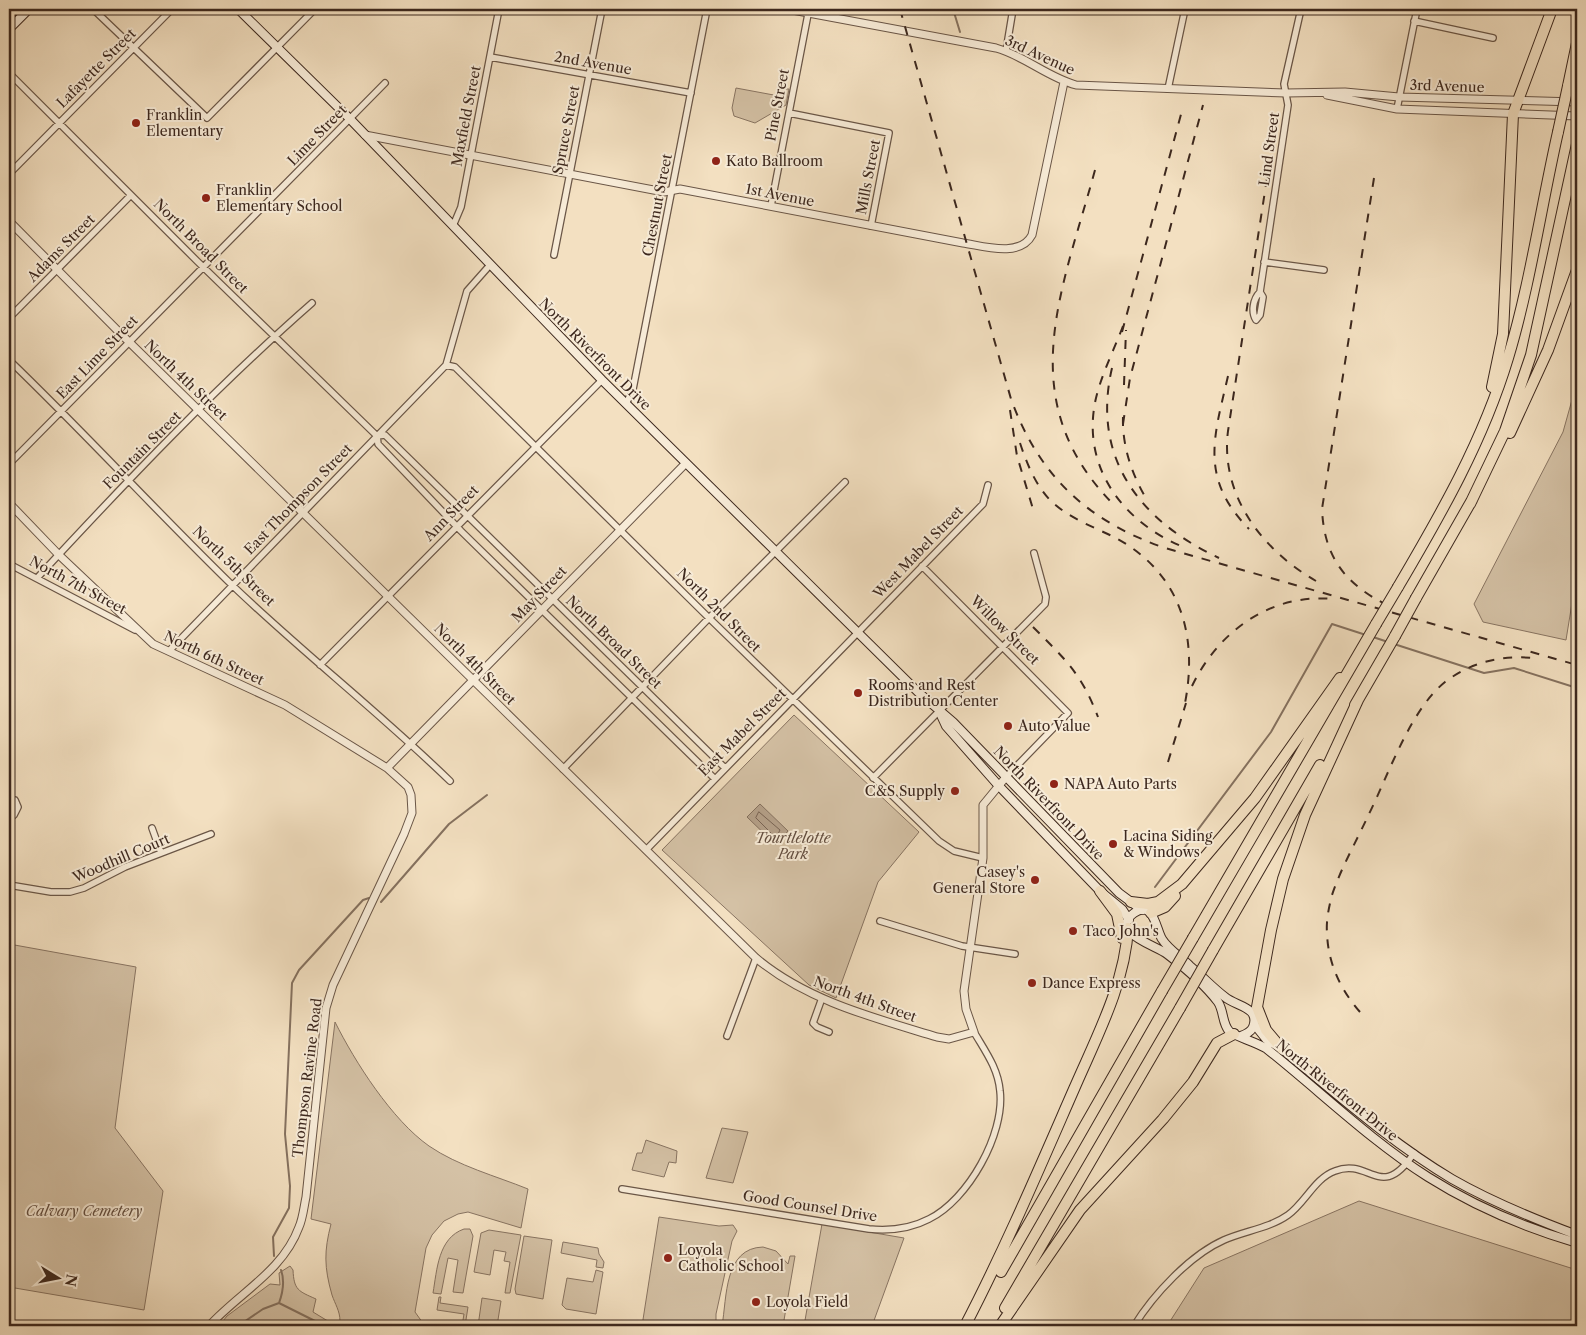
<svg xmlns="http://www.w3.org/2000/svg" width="1586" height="1335" font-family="'Libre Caslon Text',serif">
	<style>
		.green { fill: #d4c1a5; stroke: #887462 }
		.water { fill: #b5a18a; stroke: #85715f }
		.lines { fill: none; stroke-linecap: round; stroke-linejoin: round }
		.shore { stroke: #796454; stroke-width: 1 }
		.stream { stroke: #85715f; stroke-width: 2 }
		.minor-casing { stroke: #6a5647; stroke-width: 8 }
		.tertiary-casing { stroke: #6a5647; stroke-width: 9 }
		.secondary-casing { stroke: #3d281e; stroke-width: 10 }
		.motorway-casing { stroke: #3d281e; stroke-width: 12 }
		.minor { stroke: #f7ebd7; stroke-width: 5.5 }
		.tertiary { stroke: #f7ebd7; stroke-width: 7 }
		.secondary { stroke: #f7ebd7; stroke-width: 8 }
		.motorway { stroke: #f3e0c1; stroke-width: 10 }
		.rail { stroke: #3d281e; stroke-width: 2; stroke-dasharray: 9 9; stroke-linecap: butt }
		.motorway-bridge-casing { stroke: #3d281e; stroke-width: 12; stroke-linecap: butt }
		.motorway-bridge { stroke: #f3e0c1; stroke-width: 10 }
		.poi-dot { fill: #8f2418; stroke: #f7ebd7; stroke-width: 2 }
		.labels { text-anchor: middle; stroke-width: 4; stroke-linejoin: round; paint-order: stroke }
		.street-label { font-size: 14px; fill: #3d281e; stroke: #f7ebd7 }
		.poi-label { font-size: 14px; fill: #3d281e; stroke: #f7ebd7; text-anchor: start }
		.park-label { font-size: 14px; font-style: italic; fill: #634e40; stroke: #f7ebd7 }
	</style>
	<rect width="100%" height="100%" fill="#f3e0c1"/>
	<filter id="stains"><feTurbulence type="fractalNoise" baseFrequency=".004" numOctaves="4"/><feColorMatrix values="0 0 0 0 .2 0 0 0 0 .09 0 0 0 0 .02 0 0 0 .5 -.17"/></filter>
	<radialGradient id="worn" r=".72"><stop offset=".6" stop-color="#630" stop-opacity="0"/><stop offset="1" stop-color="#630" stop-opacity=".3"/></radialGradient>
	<path class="green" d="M736,88L779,96L781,89H789L786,105L755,123L734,116L732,108Z
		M1577,382V572L1566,640L1483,622L1474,604L1563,432Z
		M794,715L919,832L878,882L836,998L809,985L662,850Z
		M9,944L136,967L115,1128L163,1191L144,1310L9,1287Z
		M335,1022C355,1062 392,1120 429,1146C458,1166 496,1176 528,1189L521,1228L468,1212L458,1214L444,1221L432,1235L426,1248L415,1312L425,1326H349L340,1321C340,1311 335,1304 332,1295C324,1267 324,1251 331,1224L311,1219Z
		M722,1128L748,1132L733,1183L706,1178Z
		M646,1140L677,1151L676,1163L669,1162L664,1177L632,1170L637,1153H642Z
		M1359,1201L1577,1270V1326H1167L1204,1268Z
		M659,1217L719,1226L733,1225L737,1231L732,1241L716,1314V1326H642Z
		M822,1224L904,1238L872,1326H804Z
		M464,1229H470L473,1236L463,1293L453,1292L458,1260L448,1258L441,1294L433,1293C437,1270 438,1238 464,1229Z
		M489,1230L521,1235L510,1293H505L510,1262L504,1261L506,1252L494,1250L490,1275L474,1272L481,1233Z
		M524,1236L552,1240L543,1299L516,1294L515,1289Z
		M563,1242L598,1248L599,1254L604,1262L603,1268L596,1267L597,1260L561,1253Z
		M763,1247L776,1251L788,1264L790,1256H795L783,1326H722C727,1297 724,1248 763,1247Z
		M290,1266L293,1270C294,1290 298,1291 316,1299L313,1312L336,1326H219L227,1316L270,1284L280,1285L279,1273Z
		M596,1270L603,1272L596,1314L566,1309L562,1305L567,1278L593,1282Z
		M439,1297H441L440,1303L468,1307L465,1326H462L464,1314L437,1310Z
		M482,1298L501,1301L497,1326H478Z"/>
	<path class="water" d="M760,804L788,831L776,845L747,817Z"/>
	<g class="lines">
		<path class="shore" d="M759,812L780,830L777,836H774L756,818Z"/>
		<path class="stream" d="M953,9L960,32
			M1373,637L1388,642
			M1394,644L1484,673L1514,668L1577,688
			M1155,887L1271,732L1332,624L1366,635
			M381,902L449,824L487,795
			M274,1256L273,1237L289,1208L290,1186L285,1134L292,983L299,970L363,900L369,898
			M279,1303L325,1326
			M279,1303C283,1292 285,1281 281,1270
			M238,1326L263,1309L279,1303"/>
		<defs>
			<path id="minor" d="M93,9L207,118L313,11
				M1414,21L1493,38
				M1006,51L1013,9
				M490,57L691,93
				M9,73L197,261L377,436L378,444L461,531L714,778
				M1168,89L1185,9
				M1397,109L1417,9
				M789,113L889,133L871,226
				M9,174L172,9
				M771,206L809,9
				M453,226L461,207L499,9
				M554,255L602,9
				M1264,262L1324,270
				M1260,292L1288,105L1284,84L1301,9
				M1260,292L1263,297L1260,315L1256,320C1251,312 1253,299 1260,292Z
				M9,318L131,195
				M9,360C85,433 157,512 233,586C303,653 380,713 450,781
				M446,365L455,367L709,618L939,841L954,851L983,858
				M626,404L633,389L707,9
				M377,436L385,435L724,767
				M9,464L385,83
				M9,564L135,630
				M922,566L1068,713L1006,777
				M38,577C125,483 215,388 312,303
				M169,651L446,365L467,291L490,265
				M320,665L602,380
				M563,769L709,618L845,482
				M873,778L1045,604L1046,597L1034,553
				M9,800H15L18,807L14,815L9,819
				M152,828L161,853
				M646,850L983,504L988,485
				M9,885L51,892H70L84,888L125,867L211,834
				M880,921L962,946L1015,954
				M822,998L813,1023L817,1027L829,1032
				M727,1036L756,958
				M622,1189L869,1229C890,1231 910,1229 929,1219C968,1200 1005,1134 1000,1091C998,1068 985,1051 974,1032
				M1134,1326C1153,1295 1190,1255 1224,1240C1244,1231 1270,1228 1288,1215C1305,1203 1315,1178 1335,1171C1370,1157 1381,1203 1414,1153"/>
			<path id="tertiary" d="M787,9L996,48C1025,56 1047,77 1076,85L1286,93L1345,92L1399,97L1577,102
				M1327,95L1397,109L1577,116
				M365,135L664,192L680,189L963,243C983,246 1020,258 1032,235L1064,82
				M9,221L123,336L756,958C807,1001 875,1018 937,1037L949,1039L974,1032L966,1009L964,991L983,858V805L1006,777
				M9,503L59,555L153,644L285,705L387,768L408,787L411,795L412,813L404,834L333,985L326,1008L306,1197C304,1206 303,1218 299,1227C283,1271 239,1293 209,1326
				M387,768L686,463"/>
			<path id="secondary" d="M238,9L350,119L602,380L918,692L953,722L1119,893L1142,910
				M9,15L15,9
				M9,29L29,9
				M940,713L946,726L998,785L1100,891L1122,909L1129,920
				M1254,1024L1266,1039L1282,1049C1337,1094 1390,1142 1452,1179C1492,1202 1534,1219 1577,1235
				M1241,1036C1246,1034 1251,1032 1253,1027C1261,1007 1235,1006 1225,997C1213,988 1202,976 1190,966C1182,958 1168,949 1162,939C1156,930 1154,899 1134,913C1108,932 1157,946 1167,954C1184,967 1205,985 1218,1002C1224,1011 1222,1023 1229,1031C1233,1036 1257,1042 1267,1049C1321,1092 1370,1140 1428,1177C1474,1206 1526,1228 1577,1243"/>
			<path id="motorway" d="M1568,86L1577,43
				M1492,387L1503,334L1513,114L1552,9
				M1510,433L1548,350L1577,270
				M1470,504L1505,431L1531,355L1577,144
				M1398,587C1441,514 1483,441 1508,358C1530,285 1541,207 1558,132
				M1416,598L1472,500
				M1355,705L1395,636
				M1100,891L1117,914L1122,938
				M1131,902L1148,904L1158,902L1182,884L1255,798L1340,678
				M1151,913L1165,907L1175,896
				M1193,938L1376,624
				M1213,950L1320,765
				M1282,1049L1266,1030L1257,1007L1271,930L1283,879L1305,815L1358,700
				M1001,1272L1162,991
				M1005,1308L1180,1008
				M965,1326C1005,1249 1039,1169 1074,1089C1096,1038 1125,984 1128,928
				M1000,1326L1080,1210L1163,1119L1193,1082L1217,1043L1234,1034"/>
		</defs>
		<use href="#minor" class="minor-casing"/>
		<use href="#tertiary" class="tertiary-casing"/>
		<use href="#secondary" class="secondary-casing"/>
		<use href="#motorway" class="motorway-casing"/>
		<use href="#minor" class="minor"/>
		<use href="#tertiary" class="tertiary"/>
		<use href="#secondary" class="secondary"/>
		<use href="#motorway" class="motorway"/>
		<path class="rail" d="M900,9L1011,399C1039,476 1087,521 1165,548L1577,665
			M1095,170C1062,292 1010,402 1116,507
			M1267,178L1228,431C1220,495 1262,550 1316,581
			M1374,178L1322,509C1324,557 1345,584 1387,605
			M1123,326C1114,350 1102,373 1096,398C1080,467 1124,524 1186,548
			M1122,332L1183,107
			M1112,368C1091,458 1140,521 1219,558
			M1228,376C1214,437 1199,478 1249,529
			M1124,385L1126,330
			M1010,410L1017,456L1033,509
			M1123,417C1122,446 1132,475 1147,500
			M1123,424L1130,378L1203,105
			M1020,443C1027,464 1035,484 1050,500C1068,518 1094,527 1116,538C1182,574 1199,638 1184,708
			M1033,627C1066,660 1081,673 1098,717
			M1192,686C1218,632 1270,593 1333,599
			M1168,762L1186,703
			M1360,1012C1340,989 1328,963 1327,933C1326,920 1329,907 1332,895C1341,868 1356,842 1368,816C1388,776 1410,710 1445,682C1471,662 1502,655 1534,658"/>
		<defs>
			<path id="motorway-bridge" d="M1558,132L1568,86
				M1376,624L1398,587
				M1395,636L1416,598
				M1162,991L1193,938
				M1180,1008L1213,950"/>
		</defs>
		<use href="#motorway-bridge" class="motorway-bridge-casing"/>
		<use href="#motorway-bridge" class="motorway-bridge"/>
	</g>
	<g class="poi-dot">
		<circle cx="136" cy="123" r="5"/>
		<circle cx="716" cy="161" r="5"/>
		<circle cx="206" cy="198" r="5"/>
		<circle cx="858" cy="693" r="5"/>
		<circle cx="1008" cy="726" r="5"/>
		<circle cx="1054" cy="784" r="5"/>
		<circle cx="955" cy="791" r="5"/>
		<circle cx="1113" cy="844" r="5"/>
		<circle cx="1035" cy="880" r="5"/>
		<circle cx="1073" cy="931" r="5"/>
		<circle cx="1032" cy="983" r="5"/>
		<circle cx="668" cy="1258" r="5"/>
		<circle cx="756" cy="1302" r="5"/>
	</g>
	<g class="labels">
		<g class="street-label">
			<text transform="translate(1040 55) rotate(25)" y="5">3rd Avenue</text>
			<text transform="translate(593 63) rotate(10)" y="5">2nd Avenue</text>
			<text transform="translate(96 68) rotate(-45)" y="5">Lafayette Street</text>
			<text transform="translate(1447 86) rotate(2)" y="5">3rd Avenue</text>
			<text transform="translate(777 105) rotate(-79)" y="5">Pine Street</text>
			<text transform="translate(466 116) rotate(-79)" y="5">Maxfield Street</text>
			<text transform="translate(566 130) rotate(-79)" y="5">Spruce Street</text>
			<text transform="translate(317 135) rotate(-46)" y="5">Lime Street</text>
			<text transform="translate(1269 149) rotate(-82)" y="5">Lind Street</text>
			<text transform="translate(868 177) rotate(-79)" y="5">Mills Street</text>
			<text transform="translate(780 195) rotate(11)" y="5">1st Avenue</text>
			<text transform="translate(657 205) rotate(-79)" y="5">Chestnut Street</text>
			<text transform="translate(201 246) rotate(45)" y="5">North Broad Street</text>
			<text transform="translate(61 248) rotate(-45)" y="5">Adams Street</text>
			<text transform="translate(595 354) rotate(45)" y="5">North Riverfront Drive</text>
			<text transform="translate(97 357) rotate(-46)" y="5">East Lime Street</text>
			<text transform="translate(186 380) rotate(44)" y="5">North 4th Street</text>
			<text transform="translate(142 450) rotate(-45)" y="5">Fountain Street</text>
			<text transform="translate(298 499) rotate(-46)" y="5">East Thompson Street</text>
			<text transform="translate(451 513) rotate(-46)" y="5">Ann Street</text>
			<text transform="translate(918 552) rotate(-46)" y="5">West Mabel Street</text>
			<text transform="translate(234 566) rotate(44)" y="5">North 5th Street</text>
			<text transform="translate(78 585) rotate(28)" y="5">North 7th Street</text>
			<text transform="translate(539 594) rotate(-46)" y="5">May Street</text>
			<text transform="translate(719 610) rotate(45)" y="5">North 2nd Street</text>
			<text transform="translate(1005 630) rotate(45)" y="5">Willow Street</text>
			<text transform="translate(614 642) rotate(44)" y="5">North Broad Street</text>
			<text transform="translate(214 658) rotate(25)" y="5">North 6th Street</text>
			<text transform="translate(475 664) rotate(45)" y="5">North 4th Street</text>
			<text transform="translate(742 732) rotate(-45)" y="5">East Mabel Street</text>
			<text transform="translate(1049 803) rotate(46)" y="5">North Riverfront Drive</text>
			<text transform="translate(121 858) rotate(-23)" y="5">Woodhill Court</text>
			<text transform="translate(865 999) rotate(20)" y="5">North 4th Street</text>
			<text transform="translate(307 1078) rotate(-83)" y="5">Thompson Ravine Road</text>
			<text transform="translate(1337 1090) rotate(39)" y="5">North Riverfront Drive</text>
			<text transform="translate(810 1206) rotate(9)" y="5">Good Counsel Drive</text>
		</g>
		<g class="poi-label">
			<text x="146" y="120">Franklin<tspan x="146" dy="16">Elementary</tspan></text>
			<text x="726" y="166">Kato Ballroom</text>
			<text x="216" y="195">Franklin<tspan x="216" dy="16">Elementary School</tspan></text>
			<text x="868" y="690">Rooms and Rest<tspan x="868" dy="16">Distribution Center</tspan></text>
			<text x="1018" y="731">Auto Value</text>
			<text x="1064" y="789">NAPA Auto Parts</text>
			<text x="945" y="796" text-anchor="end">C&amp;S Supply</text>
			<text x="1123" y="841">Lacina Siding<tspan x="1123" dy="16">&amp; Windows</tspan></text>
			<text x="1025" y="877" text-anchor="end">Casey's<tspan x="1025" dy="16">General Store</tspan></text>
			<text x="1083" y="936">Taco John's</text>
			<text x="1042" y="988">Dance Express</text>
			<text x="678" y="1255">Loyola<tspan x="678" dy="16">Catholic School</tspan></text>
			<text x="766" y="1307">Loyola Field</text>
		</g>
		<g class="park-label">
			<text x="793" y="843">Tourtlelotte<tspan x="793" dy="16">Park</tspan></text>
			<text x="84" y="1216">Calvary Cemetery</text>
		</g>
	</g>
	<rect width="1586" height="1335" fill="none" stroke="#f3e0c1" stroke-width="30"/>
	<rect x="10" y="10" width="1566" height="1315" fill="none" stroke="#3d281e" stroke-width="2.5"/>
	<rect x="15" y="15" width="1556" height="1305" fill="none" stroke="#3d281e"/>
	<g transform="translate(58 1278) rotate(100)" stroke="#f7ebd7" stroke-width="4" paint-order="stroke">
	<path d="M0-4L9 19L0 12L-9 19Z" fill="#3d281e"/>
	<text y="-8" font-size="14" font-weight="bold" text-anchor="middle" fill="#3d281e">N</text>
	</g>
	<rect width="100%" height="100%" filter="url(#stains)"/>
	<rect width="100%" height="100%" fill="url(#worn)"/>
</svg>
